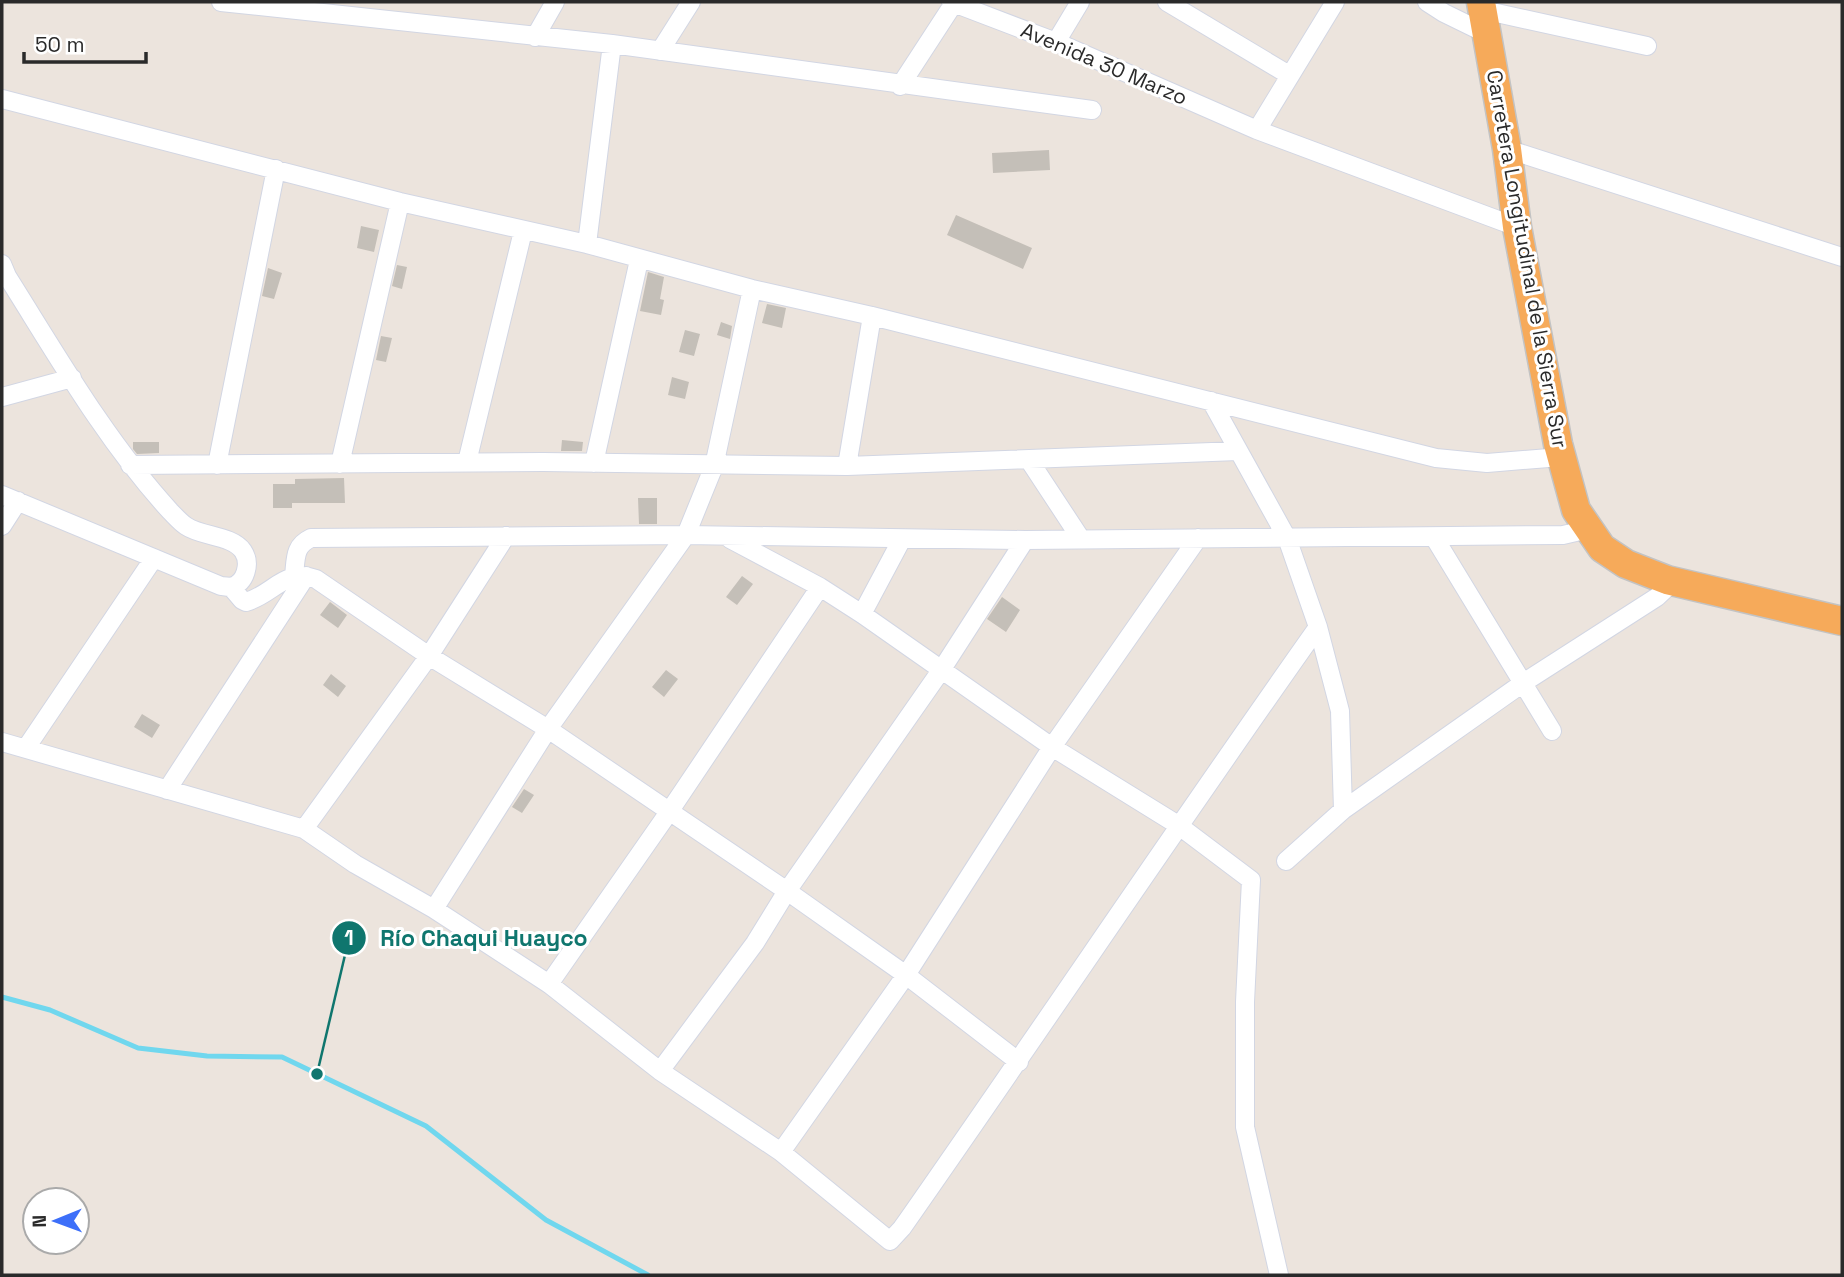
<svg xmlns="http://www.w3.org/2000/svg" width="1844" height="1277" font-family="'Space Grotesk',sans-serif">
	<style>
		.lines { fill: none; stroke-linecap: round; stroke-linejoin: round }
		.stream { stroke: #70d7ee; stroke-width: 5 }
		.building { fill: #c4bfb8 }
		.minor-casing { stroke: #d2d6e3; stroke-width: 20 }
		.trunk-casing { stroke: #c3c3c3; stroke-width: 31 }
		.minor { stroke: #fff; stroke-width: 18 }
		.trunk { stroke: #f6aa5a; stroke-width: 28 }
		.labels { text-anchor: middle; stroke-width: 6; stroke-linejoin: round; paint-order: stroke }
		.street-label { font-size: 21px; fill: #2a2a2a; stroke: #fff }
		.leader { fill: none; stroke: #0f766e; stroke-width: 2.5 }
		.callout-dot { fill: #0f766e; stroke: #fff; stroke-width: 2.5 }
		.mark-label { font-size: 21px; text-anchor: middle; font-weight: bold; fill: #fff }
		.callout-label { font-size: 23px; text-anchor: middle; font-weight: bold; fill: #0f766e; stroke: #fff; stroke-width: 6; stroke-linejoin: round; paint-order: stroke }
	</style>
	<rect width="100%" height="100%" fill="#ece4dd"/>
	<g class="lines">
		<path class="stream" d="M2,997L50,1010L138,1048L207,1056L282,1057L426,1126L546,1220L648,1275"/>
	</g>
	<path class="building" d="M1049,150L1050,170L993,173L992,153Z
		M956,215L1032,248L1023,269L947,235Z
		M361,226L379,230L374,252L357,248Z
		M397,265L407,267L402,289L392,286Z
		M268,268L282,273L274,299L262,296Z
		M648,272L664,277L660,299L664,300L661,315L640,311Z
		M767,304L786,308L782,328L762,323Z
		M721,322L732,326L730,339L717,335Z
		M685,330L700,334L694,356L679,352Z
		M381,336L392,338L386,362L376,360Z
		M672,377L689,382L685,399L668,395Z
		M562,440L583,442L582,451H561Z
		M133,442H159V453L137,454L133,449Z
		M344,478L345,503H292V508H273V484H295V479Z
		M638,498H657V524H639Z
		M742,576L753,584L737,605L726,597Z
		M1002,597L1020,610L1006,632L987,619Z
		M330,602L347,615L338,628L320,615Z
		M666,670L678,679L664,697L652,687Z
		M331,674L346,686L338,697L323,685Z
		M142,714L160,725L152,738L134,727Z
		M524,789L534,795L522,813L512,807Z"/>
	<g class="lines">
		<defs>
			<path id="minor" d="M221,2L612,44L1092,110
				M951,2L1056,42L1257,130L1517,227
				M1167,2L1289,75
				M1427,2L1444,13L1487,34
				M1483,10L1647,46
				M535,37L555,2
				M1056,42L1080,2
				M660,51L691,2
				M900,86L954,3
				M2,99L400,202L587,244L752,289L872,316L1436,458L1487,463L1561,457
				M1257,130L1335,2
				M1507,149L1842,257
				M587,244L612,44
				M2,264L7,276C58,357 106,441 170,511C175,516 180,522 186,526C202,537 232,535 243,551C251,563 246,583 231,587C228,587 224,586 221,586L2,495
				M2,397L72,378
				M1211,401L1287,538L1318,627L1340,711L1343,810
				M1029,460L1081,539
				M467,462L523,231
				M594,463L639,260
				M340,464L400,202
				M130,465L543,462L847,466L1238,451
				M217,465L276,169
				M847,466L872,316
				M2,526L18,501
				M1434,537L1552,731
				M730,539L820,587L862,614L1052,747L1178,825L1251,880L1245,1002V1127L1279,1275
				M294,576C296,558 294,546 311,538L686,535L1025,540L1563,535L1589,529
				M231,587L242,600L246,602C274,594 284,568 316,579L429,656L548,729L787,891L906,975L1019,1062
				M862,614L902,539
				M2,742L304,829L355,864L434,909L549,984L660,1071L781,1152L890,1241L902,1228C1042,1028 1177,826 1318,627
				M26,748L154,558
				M167,790L306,576
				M304,829L429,656L506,536
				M1286,861L1343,810L1523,683L1657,597L1674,581
				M434,909L548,729L686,535L714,466L752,289
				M549,984L669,812L820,587
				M660,1071L755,943L787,891L942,669L1025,540
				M781,1152L906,975L1052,747L1198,538"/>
			<path id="trunk" d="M1481,2L1507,149L1517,227L1558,444L1576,510L1602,548L1626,564L1667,580L1842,621"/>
		</defs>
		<use href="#minor" class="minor-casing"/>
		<use href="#trunk" class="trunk-casing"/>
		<use href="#minor" class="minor"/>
		<use href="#trunk" class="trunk"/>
	</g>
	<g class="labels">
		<g class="street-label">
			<text transform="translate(1104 64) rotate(23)" y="7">Avenida 30 Marzo</text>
			<text transform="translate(1527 259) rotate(80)" y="7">Carretera Longitudinal de la Sierra Sur</text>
		</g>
	</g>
	<path class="leader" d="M317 1074L349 938"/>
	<g class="callout-dot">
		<circle cx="317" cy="1074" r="7"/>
		<circle cx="349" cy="938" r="18"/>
	</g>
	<g class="mark-label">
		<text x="349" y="945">1</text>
	</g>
	<g class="callout-label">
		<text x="484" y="946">Río Chaqui Huayco</text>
	</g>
	<rect width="1844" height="1277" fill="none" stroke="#2a2a2a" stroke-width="7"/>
	<g transform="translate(56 1221) rotate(269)"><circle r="33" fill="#ffffff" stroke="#aaaaaa" stroke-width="2"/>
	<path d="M0-5L12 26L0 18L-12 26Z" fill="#3d6ff9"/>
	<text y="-10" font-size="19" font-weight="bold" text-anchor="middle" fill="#2a2a2a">N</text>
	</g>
	<path d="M24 52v10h122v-10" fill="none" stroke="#2a2a2a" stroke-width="3.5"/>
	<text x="35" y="52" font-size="21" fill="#2a2a2a" stroke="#ffffff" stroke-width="5" paint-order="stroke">50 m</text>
</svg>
